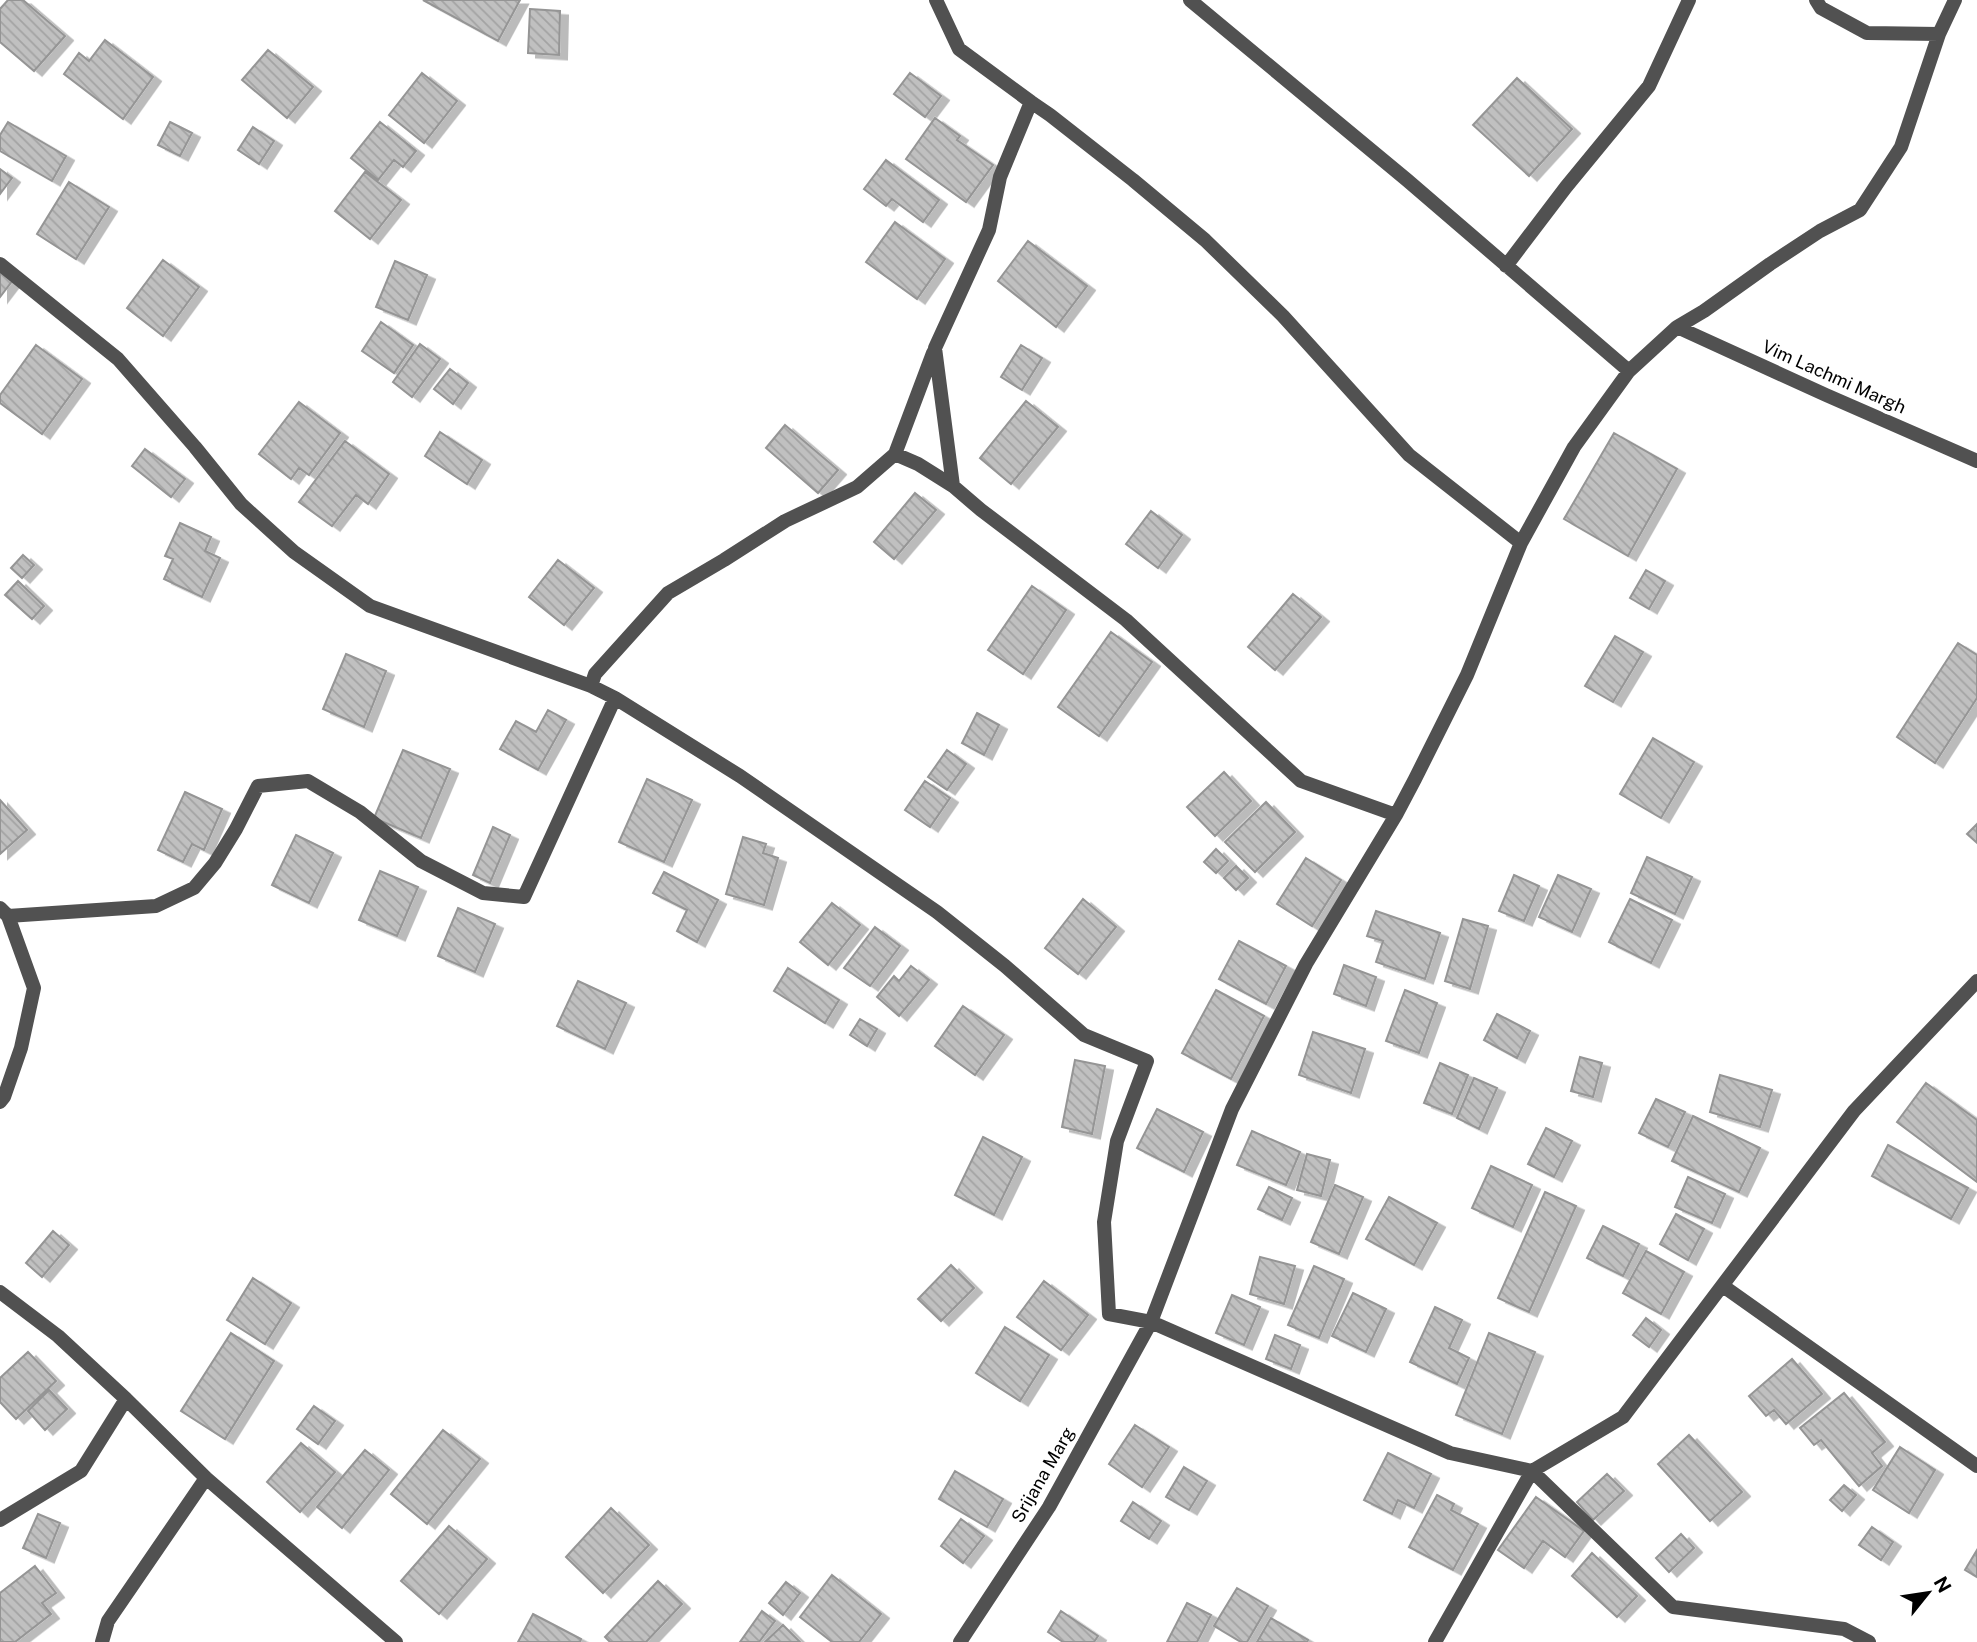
<svg xmlns="http://www.w3.org/2000/svg" width="1977" height="1642" font-family="'Public Sans',sans-serif">
	<style>
		.building { fill: url(#building-back-hatch); stroke: #959595; stroke-width: 2; filter: url(#shadow) }
		.lines { fill: none; stroke-linecap: round; stroke-linejoin: round }
		.street { stroke: #515151; stroke-width: 14 }
		.labels { text-anchor: middle; stroke-width: 7; stroke-linejoin: round; paint-order: stroke }
		.street-label { font-size: 18px; fill: #000; stroke: #fff }
	</style>
	<defs>
		<pattern id="building-back-hatch" width="6" height="6" patternUnits="userSpaceOnUse" patternTransform="scale(1.75)"><rect width="6" height="6" fill="#c0c0c0"/><path d="M-1 5l2 2M0 0l6 6M5-1l2 2" fill="none" stroke="#a3a3a3"/></pattern>
		<filter id="shadow"><feDropShadow dx="8" dy="4.5" stdDeviation="0" flood-color="#0004"/></filter>
	</defs>
	<rect width="100%" height="100%" fill="#fff"/>
	<path class="building" d="M8,0H23L65,36L34,71L0,42V9Z
		M423,0H520L498,41Z
		M530,9L560,11L559,55L528,53Z
		M105,40L153,77L123,119L64,74L79,53L89,61Z
		M268,50L313,87L287,118L242,80Z
		M422,73L457,101L424,143L389,115Z
		M910,73L941,96L925,117L894,94Z
		M1517,78L1572,129L1529,176L1473,125Z
		M935,118L960,136L957,140L993,165L966,202L906,159Z
		M8,122L66,156L52,181L0,151V135Z
		M170,122L192,133L180,156L158,145Z
		M380,122L416,151L403,167L394,160L378,180L351,158Z
		M253,127L274,141L259,164L238,150Z
		M886,160L939,200L923,222L892,199L886,206L864,189Z
		M0,169L12,178L0,194Z
		M365,172L401,200L370,239L335,211Z
		M69,182L109,207L76,259L37,234Z
		M895,222L945,259L917,299L866,262Z
		M1028,241L1087,286L1056,327L998,281Z
		M163,260L199,287L163,336L127,308Z
		M395,261L427,275L408,320L376,307Z
		M0,271L13,280L0,297Z
		M381,322L413,345L394,373L362,351Z
		M420,344L440,359L412,397L393,382Z
		M36,345L82,379L42,434L0,403V395Z
		M1021,345L1042,358L1022,390L1001,377Z
		M450,369L468,383L453,404L434,389Z
		M1026,401L1058,427L1011,484L980,458Z
		M299,402L340,433L309,475L299,468L291,479L259,454Z
		M785,425L838,470L818,493L766,448Z
		M440,432L482,460L467,484L425,456Z
		M1614,433L1677,469L1628,556L1564,519Z
		M345,441L389,474L368,504L356,495L332,526L299,502Z
		M145,449L185,479L171,497L132,466Z
		M915,493L936,510L894,559L874,542Z
		M1151,511L1182,535L1158,568L1126,544Z
		M180,523L211,537L205,551L220,558L202,597L164,579L173,559L165,556Z
		M23,555L34,565L22,578L11,568Z
		M558,560L594,588L564,625L529,597Z
		M1646,570L1665,581L1649,609L1630,598Z
		M18,581L44,606L32,619L5,595Z
		M1032,586L1066,610L1023,674L988,650Z
		M1293,594L1321,617L1275,670L1248,647Z
		M1111,632L1152,662L1099,736L1058,707Z
		M1615,636L1643,652L1613,702L1585,686Z
		M1958,643L1977,655V698L1935,763L1897,737Z
		M346,654L386,671L364,727L323,709Z
		M548,710L566,720L538,770L500,749L516,721L536,732Z
		M977,713L999,725L984,755L962,743Z
		M1653,738L1694,762L1661,818L1620,794Z
		M403,750L450,769L421,838L374,818Z
		M947,750L966,764L947,790L928,777Z
		M1224,772L1251,801L1215,836L1187,807Z
		M647,779L692,800L664,862L619,842Z
		M925,781L950,798L930,827L905,810Z
		M185,792L222,809L204,850L192,844L183,862L158,850Z
		M0,800L27,830L0,854Z
		M1266,802L1295,832L1255,872L1225,842Z
		M1977,824V843L1967,834Z
		M493,827L510,835L490,883L473,875Z
		M296,835L333,853L309,903L272,885Z
		M743,837L766,844L763,853L778,858L764,905L726,894Z
		M1216,849L1228,861L1216,873L1204,862Z
		M1647,857L1692,877L1675,914L1631,893Z
		M1306,858L1341,880L1312,926L1277,904Z
		M1236,866L1248,878L1236,890L1224,878Z
		M380,871L418,887L397,936L359,920Z
		M664,872L718,900L697,942L677,931L687,910L653,893Z
		M1514,875L1539,886L1524,921L1499,911Z
		M1558,875L1591,889L1572,932L1539,917Z
		M1083,899L1116,927L1078,974L1045,948Z
		M1630,899L1672,920L1651,963L1609,942Z
		M832,903L860,925L828,965L800,942Z
		M458,908L495,924L475,972L438,956Z
		M1376,911L1440,933L1425,979L1376,962L1383,941L1367,936Z
		M1463,919L1488,926L1470,989L1445,981Z
		M875,927L900,946L870,986L844,968Z
		M1239,941L1286,966L1266,1004L1219,979Z
		M1344,965L1376,977L1366,1006L1334,994Z
		M911,966L929,980L899,1016L877,997L894,976L899,981Z
		M788,968L839,1000L825,1023L774,991Z
		M578,981L626,1003L605,1049L557,1026Z
		M1216,990L1264,1016L1231,1079L1182,1053Z
		M1405,990L1437,1003L1419,1053L1386,1041Z
		M963,1006L1004,1035L975,1075L935,1046Z
		M1497,1014L1530,1031L1517,1058L1484,1040Z
		M860,1019L877,1029L867,1046L850,1035Z
		M1313,1032L1365,1049L1351,1093L1299,1075Z
		M1580,1057L1602,1063L1593,1097L1571,1091Z
		M1075,1060L1105,1066L1092,1134L1062,1127Z
		M1440,1063L1468,1075L1452,1114L1424,1103Z
		M1720,1075L1772,1090L1760,1127L1710,1112Z
		M1474,1078L1497,1088L1479,1129L1457,1118Z
		M1926,1083L1977,1120V1182L1897,1122Z
		M1656,1099L1685,1112L1668,1147L1639,1133Z
		M1157,1109L1203,1132L1184,1172L1137,1148Z
		M1693,1116L1760,1148L1739,1192L1672,1161Z
		M1546,1128L1572,1141L1554,1177L1528,1164Z
		M1252,1131L1300,1152L1286,1185L1237,1165Z
		M983,1137L1022,1157L994,1215L955,1195Z
		M1888,1145L1968,1188L1951,1219L1872,1176Z
		M1307,1154L1330,1160L1321,1196L1297,1190Z
		M1491,1166L1532,1185L1513,1227L1472,1208Z
		M1688,1177L1725,1194L1712,1223L1675,1207Z
		M1335,1185L1363,1197L1339,1254L1311,1242Z
		M1269,1187L1292,1198L1282,1220L1258,1209Z
		M1545,1192L1576,1206L1529,1312L1498,1298Z
		M1389,1197L1437,1223L1414,1265L1366,1239Z
		M1676,1214L1704,1229L1688,1260L1660,1244Z
		M1603,1226L1639,1244L1623,1276L1587,1258Z
		M53,1231L69,1245L42,1277L26,1263Z
		M1646,1251L1684,1272L1661,1314L1623,1293Z
		M1260,1257L1295,1266L1284,1304L1250,1294Z
		M951,1265L974,1288L941,1321L918,1299Z
		M1314,1266L1344,1279L1319,1338L1288,1325Z
		M253,1278L291,1303L265,1344L227,1320Z
		M1044,1281L1088,1315L1061,1350L1017,1317Z
		M1353,1293L1386,1309L1366,1352L1332,1336Z
		M1232,1295L1260,1307L1244,1345L1216,1333Z
		M1435,1307L1462,1320L1449,1348L1469,1358L1457,1384L1410,1362Z
		M1646,1318L1661,1330L1649,1347L1633,1335Z
		M1005,1327L1049,1355L1020,1401L976,1373Z
		M231,1333L274,1361L225,1439L181,1411Z
		M1489,1333L1535,1352L1502,1434L1456,1415Z
		M1275,1335L1300,1345L1291,1369L1266,1359Z
		M28,1352L56,1381L16,1419L0,1402V1378Z
		M1792,1359L1822,1394L1786,1424L1774,1410L1766,1416L1749,1396Z
		M49,1390L67,1409L45,1430L28,1411Z
		M1844,1393L1885,1442L1872,1453L1882,1466L1859,1486L1821,1440L1814,1445L1800,1428Z
		M314,1406L335,1421L318,1444L297,1429Z
		M1135,1425L1169,1447L1142,1487L1109,1464Z
		M443,1430L480,1459L427,1524L391,1494Z
		M1689,1435L1742,1492L1710,1521L1658,1464Z
		M301,1443L335,1472L300,1512L267,1482Z
		M1900,1447L1935,1470L1909,1513L1873,1490Z
		M365,1450L389,1470L342,1528L317,1507Z
		M1388,1453L1431,1474L1414,1508L1398,1500L1392,1514L1364,1500Z
		M1184,1467L1207,1481L1189,1510L1166,1497Z
		M955,1471L1003,1499L987,1527L939,1499Z
		M1607,1474L1624,1491L1593,1520L1577,1502Z
		M1844,1485L1856,1495L1842,1511L1830,1500Z
		M1437,1495L1454,1504L1451,1510L1478,1524L1453,1570L1409,1547Z
		M1536,1497L1584,1531L1565,1557L1543,1541L1524,1568L1498,1550Z
		M1133,1502L1161,1521L1149,1539L1121,1521Z
		M611,1508L649,1545L603,1593L566,1557Z
		M38,1514L60,1523L46,1558L23,1548Z
		M961,1519L984,1536L963,1563L941,1546Z
		M449,1526L487,1559L439,1614L401,1581Z
		M1872,1527L1893,1542L1881,1560L1859,1545Z
		M1681,1534L1694,1548L1669,1572L1656,1558Z
		M1977,1550V1577L1965,1570Z
		M1592,1553L1637,1596L1617,1617L1572,1576Z
		M35,1566L56,1593L42,1603L51,1614L15,1642H0V1593Z
		M832,1575L881,1614L859,1642H832L800,1617Z
		M658,1581L682,1604L646,1642H610L605,1637Z
		M786,1582L800,1593L783,1615L769,1603Z
		M1237,1588L1268,1606L1247,1642H1241L1214,1626Z
		M1187,1603L1211,1615L1197,1642H1167Z
		M762,1611L775,1621L759,1642H740Z
		M1061,1611L1098,1636L1094,1642H1063L1048,1632Z
		M533,1614L581,1639L580,1642H518Z
		M1271,1618L1308,1640L1307,1642H1257Z
		M783,1625L800,1642H765Z"/>
	<g class="lines">
		<path class="street" d="M936,0L959,49L1031,102L1000,177L989,230L935,348L953,486L981,510L1126,620L1301,781L1396,815
			M1190,0L1407,180L1629,371
			M1816,0L1821,8L1867,33L1939,34
			M1031,102L1050,115L1133,180L1205,240L1283,316L1409,455L1521,543
			M0,264L118,359L195,447L241,504L294,552L370,606L591,686L615,698L740,776L937,912L1005,966L1084,1035L1147,1061L1117,1141L1104,1222L1109,1314L1151,1322L1450,1453L1532,1471L1623,1417L1854,1111L1977,981
			M1506,266L1566,187L1649,86L1689,0
			M1677,327L1826,395L1977,461
			M895,454L933,353
			M591,686L595,674L668,593L724,560L785,521L857,487L895,454L918,464L953,486
			M0,908L8,916L34,988L21,1048L4,1097L0,1102
			M8,916L156,906L194,888L215,863L236,829L258,786L308,781L360,812L421,861L483,893L524,897L615,698
			M1723,1286L1977,1466
			M0,1292L58,1336L126,1399L206,1478L396,1642
			M0,1520L81,1471L126,1399
			M102,1642L108,1621L206,1478
			M960,1642L1049,1507L1151,1322L1232,1109L1306,964L1396,815L1415,779L1467,675L1521,543L1574,447L1629,371L1677,327L1704,311L1770,264L1820,231L1860,210L1901,147L1939,34L1955,0
			M1435,1642L1532,1471L1673,1607L1844,1629L1869,1642"/>
	</g>
	<g class="labels">
		<g class="street-label">
			<text transform="translate(1834 377) rotate(24)" y="6">Vim Lachmi Margh</text>
			<text transform="translate(1043 1475) rotate(-60)" y="6">Srijana Marg</text>
		</g>
	</g>
	<g transform="translate(1928 1593) rotate(60)" stroke="#ffffff" stroke-width="5" paint-order="stroke">
	<path d="M0-5L12 26L0 18L-12 26Z" fill="#000000"/>
	<text y="-10" font-size="19" font-weight="bold" text-anchor="middle" fill="#000000">N</text>
	</g>
</svg>
